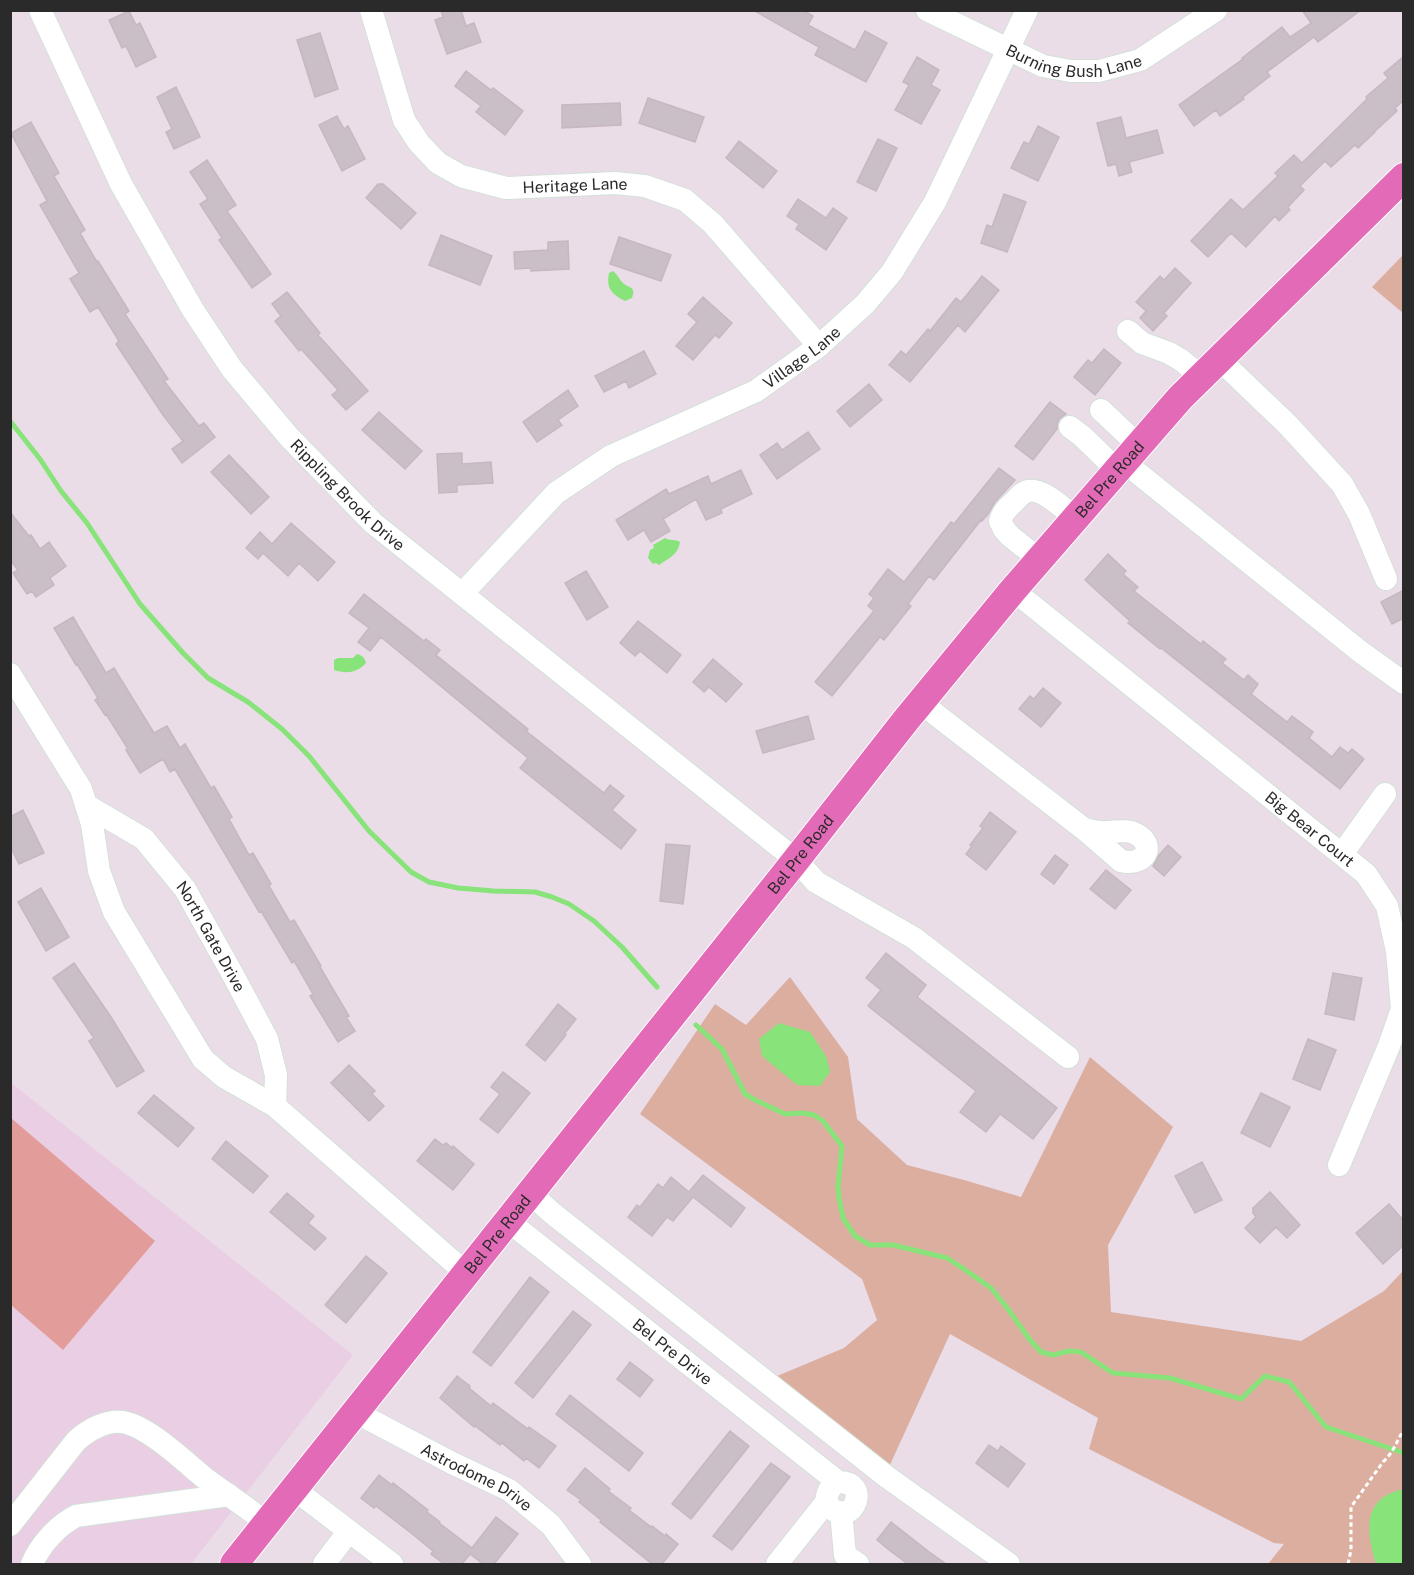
<svg xmlns="http://www.w3.org/2000/svg" width="1414" height="1575" font-family="'Public Sans',sans-serif">
	<style>
		.education { fill: #eacee3 }
		.green { fill: #dcae9f }
		.pitch { fill: #e29d9b }
		.water { fill: #88e37a }
		.lines { fill: none; stroke-linecap: round; stroke-linejoin: round }
		.stream { stroke: #88e37a; stroke-width: 5 }
		.building { fill: #cabec7; stroke: #c6b7c2; stroke-width: 1.5 }
		.minor-casing { stroke: #d2e1d8; stroke-width: 24 }
		.major-casing { stroke: #fff; stroke-width: 30 }
		.path { stroke: #fff; stroke-width: 3; stroke-dasharray: 4.5 3; stroke-linecap: butt }
		.minor { stroke: #fff; stroke-width: 22 }
		.major { stroke: #e36ab6; stroke-width: 28 }
		.labels { text-anchor: middle; stroke-width: 5; stroke-linejoin: round; paint-order: stroke }
		.street-label { font-size: 16px; fill: #2a2a2a; stroke: #fff }
	</style>
	<rect width="100%" height="100%" fill="#eadde8"/>
	<path class="education" d="M10,1082L353,1355L191,1564H11Z"/>
	<path class="green" d="M1403,255V313L1372,287Z
		M790,977L848,1057L857,1119L907,1165L964,1180L1021,1197L1090,1057L1173,1127L1108,1245L1111,1312L1301,1341L1384,1291L1403,1271V1564H1268L1284,1544L1274,1543L1089,1449L1098,1418L950,1334L888,1469L770,1379L844,1348L877,1320L862,1279L640,1114L715,1004L746,1025Z"/>
	<path class="pitch" d="M11,1118L155,1241L63,1350L11,1305Z"/>
	<path class="water" d="M613,271C618,275 620,280 623,283C630,289 636,286 632,298L625,301C611,294 606,288 609,273Z
		M665,538C670,541 675,539 680,542C678,555 669,558 659,565L656,563L653,564L648,558L650,550L654,548L653,545Z
		M357,654C362,655 365,658 366,663C357,673 346,674 334,670V660L338,658H353Z
		M779,1023L810,1032L826,1056L830,1072L820,1086L797,1085L762,1056L759,1039Z
		M1400,1490H1404L1403,1564H1376C1367,1534 1361,1500 1400,1490Z"/>
	<g class="lines">
		<path class="stream" d="M10,421L40,459L61,491L87,523L140,604L183,653L208,678L248,702L282,729L309,756L369,831L411,872L429,882L458,888L494,891L535,892L552,897L569,904L594,921L622,947L657,987
			M696,1025L722,1049L745,1094L757,1101L785,1114L803,1113L814,1115L823,1121L842,1146L838,1185L839,1198L843,1218L855,1236L870,1245H893L947,1258L961,1267L991,1288L1008,1309L1030,1340L1041,1352L1053,1355L1069,1351L1081,1352L1113,1373L1170,1378L1241,1399L1265,1376L1289,1382L1326,1427L1404,1453"/>
	</g>
	<path class="building" d="M441,10H461L466,26L474,23L481,42L447,54L435,20L443,17Z
		M753,10H803L813,16L808,25L855,50L865,31L887,43L866,82L815,55L819,47Z
		M1302,10H1361L1318,42L1314,37L1267,72L1270,76L1243,97L1244,99L1220,116L1216,110L1194,126L1179,105L1243,59L1242,58L1282,27L1290,37L1311,23Z
		M129,11L136,25L140,23L156,57L136,67L126,46L122,48L109,20Z
		M320,33L338,89L315,97L297,40Z
		M1404,56V100L1395,108L1397,111L1373,133H1374L1358,148L1355,145L1331,167L1325,161L1300,186L1304,190L1288,207L1290,210L1279,221L1275,216L1246,247L1231,233L1208,257L1191,241L1231,199L1243,210L1278,176L1275,173L1294,155L1302,163L1367,99L1366,97L1388,78L1384,73Z
		M917,57L939,70L931,85L940,90L921,124L895,110L909,85L903,82Z
		M466,71L491,90L493,88L523,111L505,135L476,112L481,106L455,86Z
		M176,87L200,137L174,149L166,132L172,129L157,97Z
		M648,98L704,117L695,142L639,123Z
		M620,103L621,125L562,128V105Z
		M337,116L344,129L348,126L365,159L342,171L319,125Z
		M1121,117L1126,138L1157,130L1163,153L1129,162L1132,172L1119,176L1116,164L1108,166L1097,123Z
		M31,122L59,173L54,176L85,230L80,233L97,262L98,261L129,311L125,314L168,379L164,381L199,426L204,423L215,437L182,463L172,449L183,441L163,415L116,344L119,341L98,307L90,312L70,279L79,273L40,205L47,201L11,133Z
		M1038,126L1059,137L1038,181L1011,168L1024,142L1029,144Z
		M878,139L897,148L876,191L857,182Z
		M739,141L777,171L763,188L726,158Z
		M207,160L236,205L227,211L271,274L252,288L219,240L222,238L200,204L208,199L190,172Z
		M378,184H383L416,213L401,229L366,198Z
		M1004,194L1026,202L1007,252L981,243L987,225L992,227Z
		M798,199L826,218L833,208L847,218L826,250L796,229L799,224L787,216Z
		M441,235L492,256L480,285L429,265Z
		M619,237L671,255L661,281L610,264Z
		M568,241L569,269L531,271V268L515,269L514,252L548,250V242Z
		M1175,268L1191,283L1164,313L1167,316L1153,331L1140,318L1146,311L1136,302L1160,276L1164,280Z
		M982,276L999,290L965,332L958,325L910,382L889,365L901,351L906,355L928,329L930,331L956,298L961,302Z
		M287,292L320,333L318,335L368,391L346,410L332,395L338,390L301,349L299,351L275,321L281,316L272,304Z
		M703,297L732,323L719,338L715,335L693,360L676,346L697,322L688,314Z
		M1104,349L1121,363L1095,395L1074,377L1088,360L1092,363Z
		M644,351L656,374L629,388L626,381L604,392L595,376Z
		M869,384L882,400L850,427L837,411Z
		M568,390L578,406L558,420L562,425L537,442L523,422Z
		M1050,402L1066,414L1059,419L1057,425V429L1033,460L1015,446Z
		M379,412L422,451L405,469L362,430Z
		M808,432L820,449L777,479L760,455L777,443L782,450Z
		M462,453V464L491,462L493,483L457,485V492L439,493L437,454Z
		M229,455L269,497L251,514L211,472Z
		M999,468L1015,480L995,502L988,514L982,521L981,520L934,580L929,576L908,604L911,606L884,640L880,637L832,696L815,682L874,611L868,606L874,598L869,594L888,569L904,582L951,522L954,524Z
		M741,470L752,494L721,509L722,513L706,520L696,499L663,519L670,531L651,542L644,530L628,540L616,520L666,489L669,494L708,476L711,484Z
		M10,512L29,536L31,535L40,549L49,542L66,566L50,578L54,585L36,597L32,591L27,594L13,573L18,570L10,560Z
		M291,523L335,562L318,581L299,563L288,576L263,553L258,559L246,548L260,532L272,544Z
		M1108,554L1126,571L1123,574L1138,587L1134,591L1201,644L1203,641L1226,659L1222,663L1244,680L1248,675L1258,684L1251,694L1287,722L1292,716L1313,732L1309,738L1332,757L1340,747L1348,753L1352,749L1364,759L1340,789L1161,648L1160,649L1128,623L1130,621L1085,580Z
		M586,571L608,607L587,620L565,583Z
		M1404,590V618L1392,624L1381,602Z
		M364,594L424,641L426,639L440,650L436,655L528,729L526,731L604,793L610,785L624,796L612,810L636,830L621,849L520,768L528,758L381,637L370,651L358,642L369,628L349,613Z
		M73,617L106,673L114,668L154,733L167,726L180,748L185,744L211,788L214,786L232,817L229,819L249,855L253,853L271,884L269,886L290,922L294,920L321,966L320,967L349,1016L346,1017L355,1031L338,1042L310,996L313,994L294,961L292,963L261,911L259,912L175,769L170,772L163,759L140,773L126,750L128,749L106,714L105,715L95,700L98,698L77,664L76,665L54,628Z
		M638,621L681,655L667,673L640,651L635,656L620,643Z
		M713,659L742,684L726,702L709,687L704,692L693,682Z
		M1043,688L1061,703L1041,727L1019,709L1030,696L1034,699Z
		M808,716L814,739L763,753L756,731Z
		M23,810L44,853L19,864L10,846V817Z
		M990,812L1016,832L986,870L966,854L972,846L970,845L983,828L980,826Z
		M666,844L690,846L683,904L660,901Z
		M1168,845L1181,857L1164,876L1153,866L1159,855Z
		M1055,855L1068,865L1054,884L1041,874Z
		M1106,870L1131,890L1115,909L1090,889Z
		M41,888L69,937L46,951L18,902Z
		M886,953L926,985L917,997L1057,1108L1033,1139L1000,1114L986,1132L960,1112L976,1091L868,1006L881,990L866,978Z
		M74,963L111,1017L144,1071L117,1087L89,1041L94,1038L53,978Z
		M1333,973L1362,978L1354,1020L1325,1014Z
		M558,1004L576,1019L565,1033L566,1035L545,1061L526,1045Z
		M1308,1039L1336,1050L1320,1090L1293,1079Z
		M349,1065L375,1091L372,1094L384,1106L369,1121L331,1083Z
		M503,1072L530,1093L498,1133L480,1119L500,1094L491,1087Z
		M1261,1093L1290,1107L1270,1147L1241,1133Z
		M154,1095L194,1128L178,1147L138,1113Z
		M435,1139L443,1145L446,1143L452,1148L453,1146L474,1164L453,1190L417,1161Z
		M226,1141L268,1176L253,1193L212,1159Z
		M1202,1162L1222,1200L1195,1213L1175,1176Z
		M703,1175L745,1208L731,1227L693,1197L673,1221L667,1217L652,1236L628,1217L637,1205L640,1207L658,1184L663,1188L671,1177L689,1192Z
		M1270,1192L1300,1225L1287,1238L1276,1227L1260,1243L1245,1228L1256,1217L1253,1213V1208Z
		M287,1193L314,1216L308,1223L326,1238L315,1250L270,1212Z
		M1389,1204L1404,1221V1245L1383,1264L1356,1233Z
		M366,1256L387,1273L346,1323L325,1305Z
		M530,1277L549,1292L491,1366L473,1352Z
		M573,1311L591,1325L533,1398L515,1383Z
		M630,1362L653,1380L640,1397L617,1379Z
		M457,1376L470,1386L469,1388L491,1406L493,1403L528,1429L529,1427L556,1446L539,1468L526,1458L524,1461L502,1443L500,1445L475,1426L474,1427L440,1398Z
		M570,1395L643,1453L629,1471L556,1414Z
		M730,1431L749,1446L691,1519L672,1504Z
		M989,1445L998,1451L1001,1446L1025,1464L1008,1487L976,1463Z
		M771,1463L790,1477L732,1550L713,1536Z
		M585,1468L610,1489L608,1491L631,1508L629,1510L651,1527L652,1526L665,1536L666,1534L678,1544L662,1564H652L600,1522L601,1520L579,1502L581,1500L567,1490Z
		M379,1475L392,1485L393,1483L428,1510L427,1512L440,1522L439,1523L472,1548L496,1517L518,1534L494,1564H483L470,1554L462,1564H444L431,1554L433,1551L411,1533L376,1506L374,1508L361,1498Z
		M891,1522L928,1551L946,1564H908L889,1550L877,1540Z"/>
	<g class="lines">
		<defs>
			<g id="minor">
				<path id="s1" d="M40,10L121,184L193,310L232,369L289,437L373,523L796,860L816,882L914,938L1068,1057"/>
				<path id="s2" d="M371,10L404,120L419,143L438,163L461,176L506,188L615,183L645,186L685,200L713,224L819,346"/>
				<path id="s3" d="M927,10L1043,66L1071,71H1099L1140,60L1216,10"/>
				<path d="M1128,331L1142,343L1169,353L1181,360L1201,376"/>
				<path d="M1219,359L1287,424L1342,484L1359,514L1386,579"/>
				<path d="M1101,410L1138,445"/>
				<path d="M1070,427L1082,436L1117,470"/>
				<path d="M1124,462L1362,653L1404,683"/>
				<path d="M1039,559L1010,536L1004,529L1000,521C1002,513 1008,507 1014,502C1017,499 1021,494 1025,492C1040,485 1064,509 1075,518"/>
				<path id="s4" d="M1013,590L1366,874L1387,906L1397,951L1402,1009L1389,1046L1339,1165"/>
				<path id="s5" d="M462,594L556,493L611,456L756,391L819,346L865,304L892,272L935,202L1027,10"/>
				<path d="M10,674L81,789L92,824L99,871L114,912L203,1059L224,1077L275,1106L466,1273"/>
				<path d="M921,702L939,717L1084,829C1092,831 1100,833 1108,832C1118,832 1127,829 1136,834C1157,845 1145,867 1121,861L1084,829"/>
				<path id="s6" d="M86,805L144,839L185,889L233,975L267,1039L276,1075L275,1106"/>
				<path d="M1342,854L1385,794"/>
				<path d="M530,1193L552,1213L887,1477L1009,1564"/>
				<path id="s7" d="M508,1221L838,1482C872,1481 853,1527 832,1509C822,1500 828,1487 838,1482"/>
				<path id="s8" d="M355,1412L452,1463L509,1490L551,1525L580,1564"/>
				<path d="M294,1489L392,1564"/>
				<path d="M841,1512L845,1555L858,1564"/>
				<path d="M10,1525L76,1441C88,1430 106,1420 122,1422C147,1425 186,1463 206,1479C226,1494 247,1507 266,1523"/>
				<path d="M32,1564C40,1545 57,1526 76,1516L229,1495"/>
				<path d="M324,1564L349,1531"/>
				<path d="M777,1564L827,1501"/>
			</g>
			<g id="major">
				<path id="s9" d="M234,1564L796,860L906,720L1013,590L1180,398L1404,177"/>
			</g>
		</defs>
		<use href="#minor" class="minor-casing"/>
		<use href="#major" class="major-casing"/>
		<path class="path" d="M1348,1564L1351,1550V1507L1383,1462C1393,1453 1397,1441 1404,1429"/>
		<use href="#minor" class="minor"/>
		<use href="#major" class="major"/>
	</g>
	<g class="labels">
		<g class="street-label">
			<text dy="6" stroke="none"><textPath href="#s3" startOffset="159">Burning Bush Lane</textPath></text>
			<text dy="6" stroke="none"><textPath href="#s2" startOffset="312">Heritage Lane</textPath></text>
			<text dy="6" stroke="none"><textPath href="#s5" startOffset="420">Village Lane</textPath></text>
			<text dy="6" stroke="none"><textPath href="#s9" startOffset="1394">Bel Pre Road</textPath></text>
			<text dy="6" stroke="none"><textPath href="#s1" startOffset="579">Rippling Brook Drive</textPath></text>
			<text dy="6" stroke="none"><textPath href="#s4" startOffset="381">Big Bear Court</textPath></text>
			<text dy="6" stroke="none"><textPath href="#s9" startOffset="908">Bel Pre Road</textPath></text>
			<text dy="6" stroke="none"><textPath href="#s6" startOffset="186">North Gate Drive</textPath></text>
			<text dy="6" stroke="none"><textPath href="#s9" startOffset="422">Bel Pre Road</textPath></text>
			<text dy="6" stroke="none"><textPath href="#s7" startOffset="210">Bel Pre Drive</textPath></text>
			<text dy="6" stroke="none"><textPath href="#s8" startOffset="138">Astrodome Drive</textPath></text>
		</g>
	</g>
	<rect width="1414" height="1575" fill="none" stroke="#2a2a2a" stroke-width="24"/>
</svg>
